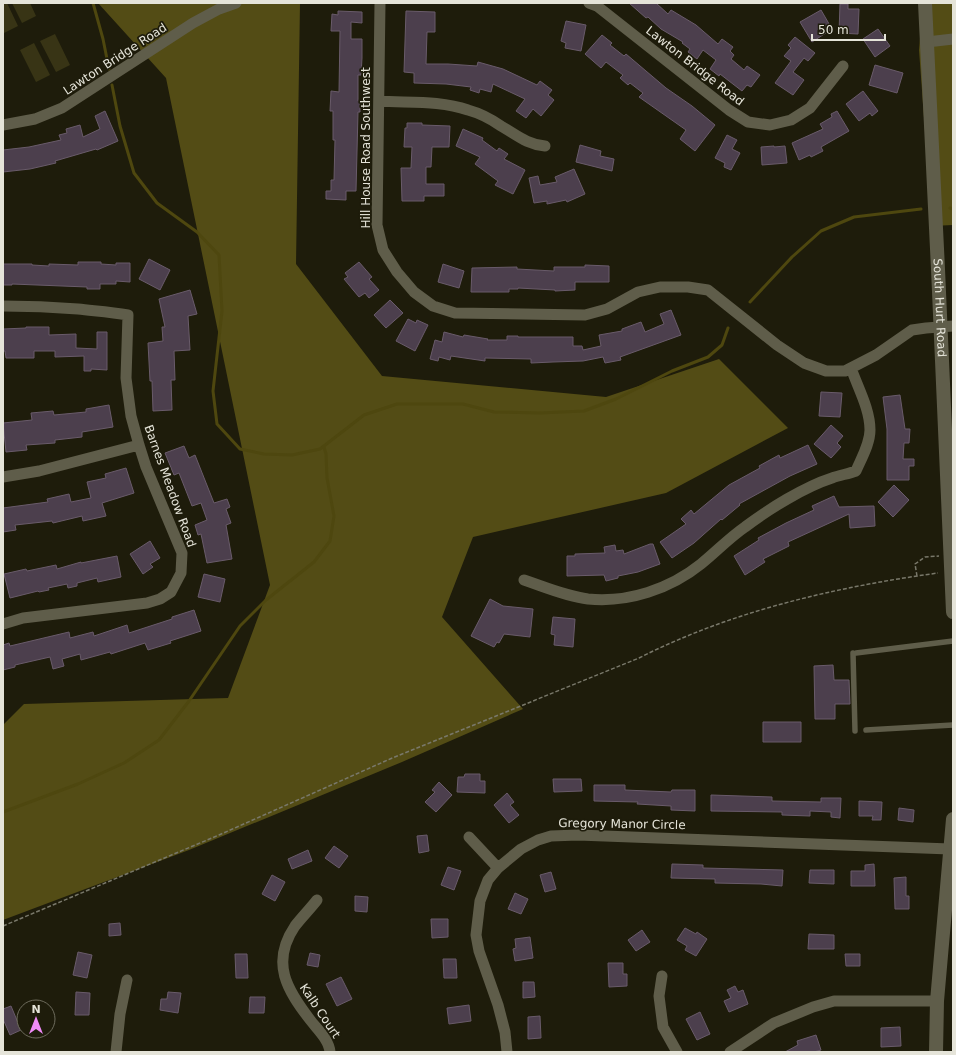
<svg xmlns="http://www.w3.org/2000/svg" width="956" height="1055" font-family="'DejaVu Sans',sans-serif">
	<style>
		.green { fill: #383415 }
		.forest { fill: #534c15 }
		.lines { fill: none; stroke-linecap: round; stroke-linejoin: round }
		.stream { stroke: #4e470f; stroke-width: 3 }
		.building { fill: #4c3f4d; stroke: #695b6a }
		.path { stroke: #79786a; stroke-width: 1.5; stroke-dasharray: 4 2; stroke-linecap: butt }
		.service { stroke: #5f5d4a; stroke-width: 5.5 }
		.minor { stroke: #5f5d4a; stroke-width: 11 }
		.tertiary { stroke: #5f5d4a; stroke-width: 14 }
		.labels { text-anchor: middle; stroke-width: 3.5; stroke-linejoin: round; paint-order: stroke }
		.street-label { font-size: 12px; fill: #e5e4d9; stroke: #1e1c0b }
	</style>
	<rect width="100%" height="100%" fill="#1e1c0b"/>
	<path class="green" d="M3,3H7L18,26L4,33Z
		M12,3H30L36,16L22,23Z
		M55,34L70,65L56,72L40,41Z
		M34,43L50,75L36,82L20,50Z"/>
	<path class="forest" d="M98,3H300L296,264L382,376L606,397L719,359L788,428L666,493L473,537L442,617L523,709L402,762L189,850L3,920V725L24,704L228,698L270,585L166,78Z
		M923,3H953V225L932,226L919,50Z"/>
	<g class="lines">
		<path class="stream" d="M93,3L103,39L109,69
			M112,85L120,126L134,173L157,203L197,232L219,255L222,311L213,391L217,424L240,449L264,454L292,455L320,449L364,415L397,404H463L494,412L540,413L584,411L616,399L672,371L708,357L722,345L728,328
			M950,208L953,209
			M750,302L792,257L821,231L854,217L921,209
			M3,812L78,784L124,763L159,740L189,701L240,626L266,600L314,562L330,541L334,516L327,478L326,454L324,447"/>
	</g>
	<path class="building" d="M629,3H656L668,14L671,10L696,25L718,44L722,39L733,47L730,51L734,55L731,59L744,70L747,66L760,75L751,87L747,85L742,91L720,74L719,76L710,69L716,60L703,50L697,59L688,52L690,49L682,43L683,42L661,29L648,17L646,18Z
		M840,4H848V9H859L858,34L839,33Z
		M821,10L832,29L812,42L800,22Z
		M338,11L362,12V23L351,22V39H362V58L361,75H358V101H360V112H358L356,191H346V200L326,199V191H331V180H334L335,140H333V111H330L331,91L339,92L340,31H331L332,14L338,15Z
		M406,11L435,12V32H427L426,64H448L477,66L478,62L503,69L537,85L540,81L552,90L548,95L554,100L541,116L533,109L526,118L516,111L525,99L493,84L491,92L480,89L479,93L470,90L471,87L446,84L414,83V73L404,72Z
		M566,21L586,25L581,51L565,48L566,43L561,41Z
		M878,29L890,46L875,57L863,39Z
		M602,35L612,43L610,45L624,56L626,54L666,88L692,106L715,125L695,151L680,139L686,130L639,97L643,93L630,83L628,85L620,78L623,75L606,62L601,68L585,54Z
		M795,37L815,53L808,61L804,58L793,72L804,80L793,95L775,83L791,61L784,56L791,48L788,45Z
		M875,65L903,73L897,93L869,85Z
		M863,91L878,111L872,116L870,113L859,121L846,104Z
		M105,111L118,141L97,150L96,149L55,161L56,163L30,169L3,172V150L29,147L61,140L59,135L67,133L66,129L80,125L83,137L100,129L95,116Z
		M837,111L849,131L821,147L823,151L811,157L810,155L799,160L792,143L823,129L820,124L832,117L831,114Z
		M407,123H422V125L450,126L449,147H432L431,167H426V184H444V196H424V201H402L401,168H411L412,147H404L405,128H407Z
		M463,129L483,138L482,140L497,151L499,148L508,154L504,159L525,170L513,194L495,185L498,181L475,164L480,157L456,146Z
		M727,135L737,140L732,149L740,153L731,170L724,167L725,163L715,158Z
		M580,145L601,151L600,156L614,159L612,171L576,162Z
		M774,146V147L785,146L787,163L762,165L761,147Z
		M574,169L585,194L567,202L566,200L547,204V201L534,203L529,178L538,176L540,185L557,182L555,177Z
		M149,259L170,270L160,290L139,279Z
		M78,262H101V264L116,265V263H130V282L116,281V284H100V289H87V287L12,284V285H3V264H32V265L49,266V264L78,265Z
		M359,262L372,277L369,279L379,290L369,298L365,293L359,297L344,279L348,277L345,273Z
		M443,264L464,271L459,288L438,282Z
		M585,265L609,266V282H575V290L555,291V290L518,288V289H509V292H471L472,268L517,267V269L554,271V267H585Z
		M190,290L197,314L188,316L190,350L174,351L175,380H171L172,410L153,411L152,381H150L148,343L163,341L162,327H165L159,299Z
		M390,300L403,313L386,328L374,315Z
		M671,310L681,335L620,357L621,360L605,363L603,357L583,361L553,362L531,363V359L485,358V361L451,356L450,360L439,357L438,361L430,359L435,340L442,342L444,332L463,337L464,335L488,339L487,340H507V336H518V337H573V346H582L583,350L601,346L599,335L622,331V329L641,322L645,332L664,324L660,314Z
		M408,319L416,323L417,320L428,325L415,351L396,341Z
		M26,327H49V335L76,334V348L97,349V332H107V370L91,369V371H84V356L55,357V351H34V358H6L5,351H3V329L26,328Z
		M821,392L842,393L840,417L819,416Z
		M900,395L905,429H910L909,443H904L903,459H914V466H909V480H887V429L883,397Z
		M109,405L113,427L82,432V437L55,440V443L26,445L27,450L6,452L3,423L32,420L31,413L53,411L54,415L86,412V409Z
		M831,425L843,436L837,443L841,447L831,458L814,444Z
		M808,445L817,464L790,476L739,504L740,505L722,520L721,519L694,543L672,558L660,542L686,524L681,519L691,510L694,514L729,485L760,468L759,466L779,455L780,458Z
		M184,446L189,458L195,455L214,503L227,499L230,507L226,509L231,523L226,525L232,559L207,563L201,534L198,535L195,525L207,520L201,503L192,506L179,473L174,475L165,453Z
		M126,468L134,493L102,503L106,516L83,521L82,516L53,523L52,521L15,525L16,530L3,532V508L48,502L47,499L69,494L71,502L91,498L87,482L106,478L105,474Z
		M894,485L909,500L893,517L878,502Z
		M834,496L839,507L874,506L875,526L850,528L849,514L788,542L789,546L763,559L765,562L745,575L734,556L759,540L758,538L786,523L814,510L812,506Z
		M150,541L160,558L150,564L153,567L143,574L130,554Z
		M650,544H653L660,564L638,572L618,576V578L606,581L604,575L567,576V556H575V554L605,553L604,547L615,545L616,551L623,550L624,554Z
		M117,556L121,577L98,582L97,578L77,583V586L68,588L67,584L48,588L49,590L39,592L38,591L10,598L4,574L26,569L27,571L56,565L57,569L81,562V563Z
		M204,574L225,579L220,602L198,597Z
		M490,599L503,606L533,609L530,637L504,634L499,643L497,642L494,647L471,636Z
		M194,610L201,631L170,641L171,643L148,650L145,643L111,654L110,652L81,660L80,654L62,659L64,666L53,669L50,657L15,665V667L3,670V645L9,643L10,646L69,632L70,638L93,632L94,636L127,625L129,633L172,619V617Z
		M553,617L575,619L573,647L554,645L555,635L551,634Z
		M833,665L834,680H849L850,704H835V719H815L814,666Z
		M763,722H801V742H763Z
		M465,774H480V781H485V793L457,792L458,777H464Z
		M553,779H581L582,791L554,792Z
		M439,782L452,795L436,812L425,802L435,792L432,790Z
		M594,785H625V790L671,792L672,790H695V811L671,810V806L637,804L638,802L594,801Z
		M507,793L514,802L510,805L519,815L509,823L494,805Z
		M711,795L772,797V801L821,802V798H841L840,818L831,817V812L810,811V816L782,815V812L711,811Z
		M859,801L882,802L881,820H872L873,816H859Z
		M899,808L914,810L913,822L898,820Z
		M427,835L429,851L419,853L417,836Z
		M334,846L348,856L339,868L325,858Z
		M308,850L312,861L292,869L288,859Z
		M672,864L703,865V868L783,870L782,886L761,884L715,883V879L671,878Z
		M874,864L875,886H851V871H865V865Z
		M448,867L461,871L454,890L441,885Z
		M810,870H834V884L809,883Z
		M551,872L556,889L545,892L540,875Z
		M272,875L285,882L275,901L262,894Z
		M906,877V896H909V909H895L894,878Z
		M515,893L528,899L521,914L508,909Z
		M355,896L368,897L367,912L355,911Z
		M431,919H448V937L432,938Z
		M120,923L121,935L109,936V924Z
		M685,928L696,934L697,932L707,939L696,956L685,950L687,946L677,940Z
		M642,930L650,942L636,951L628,940Z
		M809,934L834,935V949H808Z
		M530,937L533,958L515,961L513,949L516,948L515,939Z
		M78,952L92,955L87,978L73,975Z
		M310,953L320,955L318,967L307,965Z
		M235,954H247L248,978H236Z
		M845,954H860V966H846Z
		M443,959H456L457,978H444Z
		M608,963H623V974H627V986L609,987Z
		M341,977L352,999L337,1006L326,984Z
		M523,982H534L535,997L523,998Z
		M735,986L738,992L743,990L748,1004L729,1012L724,1001L731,998L727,990Z
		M76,992L90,993L89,1015H75Z
		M168,992L181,993L178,1013L160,1010L161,999H167Z
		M250,997H265L264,1013H249Z
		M469,1005L471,1021L449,1024L447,1008Z
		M11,1006L21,1030L10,1035L3,1019V1009Z
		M700,1012L710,1034L697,1040L686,1019Z
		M540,1016L541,1038L528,1039V1017Z
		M900,1027L901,1046L881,1047V1028Z
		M816,1035L821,1050L814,1052H785L798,1045L797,1041Z"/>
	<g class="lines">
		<path class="path" d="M917,576L915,564L925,557L939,556
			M3,926L219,835L390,759L639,658C732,611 835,587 938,573"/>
		<path class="service" d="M853,653L855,731
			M856,653L953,641
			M866,730L953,725"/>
		<path class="minor" d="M380,3L377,225L383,250L397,272L414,292L433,306L455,313L585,315L607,309L638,292L660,287H688L708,290L777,345L804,363L826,371H845L876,355L912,330L926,328L953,326
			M589,3L597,6L729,110L748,122L770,125L791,120L810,108L843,66
			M927,42L953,39
			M379,101C408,103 440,100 468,110C479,113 491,119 501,126C517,135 526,144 545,146
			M3,125L35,119L62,108L193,23L219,9L236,3
			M3,306C28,306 53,307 78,309C95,311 111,312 128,315L126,378L131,416L139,445L146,467L182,553L181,573L171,592L160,599L147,603L23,618L3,624
			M3,477L39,471L139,445
			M524,580C545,587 565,596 588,599C628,603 670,589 701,564C716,552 729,538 745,527C769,509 804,487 832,478C840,475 848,474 856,471C861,459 870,444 870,430C870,409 858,388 851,368
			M469,837L498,868
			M317,900C310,909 302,917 295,926C270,963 287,990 311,1021C318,1030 329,1040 330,1052
			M662,976L659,996L663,1027L677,1052
			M116,1052L120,1014L127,980
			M507,1052L505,1032L498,1005L479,951L476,935L480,901L488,880L498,868L521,849L538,840L551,836L578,835L950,849
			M730,1052L774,1023L813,1007L834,1001H937"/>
		<g class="tertiary">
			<path id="s1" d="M925,3L938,269L953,612"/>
			<path d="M936,1052L937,1001L953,819"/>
		</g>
	</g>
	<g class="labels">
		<g class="street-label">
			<text transform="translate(115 59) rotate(-33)" y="4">Lawton Bridge Road</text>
			<text transform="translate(695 66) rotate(38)" y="4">Lawton Bridge Road</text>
			<text transform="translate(366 148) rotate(-90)" y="4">Hill House Road Southwest</text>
			<text dy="4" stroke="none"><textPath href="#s1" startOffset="305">South Hurt Road</textPath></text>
			<text transform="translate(170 486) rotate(70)" y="4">Barnes Meadow Road</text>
			<text transform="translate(622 824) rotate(1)" y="4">Gregory Manor Circle</text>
			<text transform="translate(320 1011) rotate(56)" y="4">Kalb Court</text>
		</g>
	</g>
	<rect width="956" height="1055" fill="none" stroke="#e5e4d9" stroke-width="8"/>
	<g transform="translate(36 1019)"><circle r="19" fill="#1e1c0b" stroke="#6e6c5d"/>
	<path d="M0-3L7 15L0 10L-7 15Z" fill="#ef8bf7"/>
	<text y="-6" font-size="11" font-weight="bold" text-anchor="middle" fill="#e5e4d9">N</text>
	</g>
	<path d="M812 34v6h73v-6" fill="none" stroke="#e5e4d9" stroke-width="2"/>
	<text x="818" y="34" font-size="12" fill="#e5e4d9" stroke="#1e1c0b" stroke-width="3" paint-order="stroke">50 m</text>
</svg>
